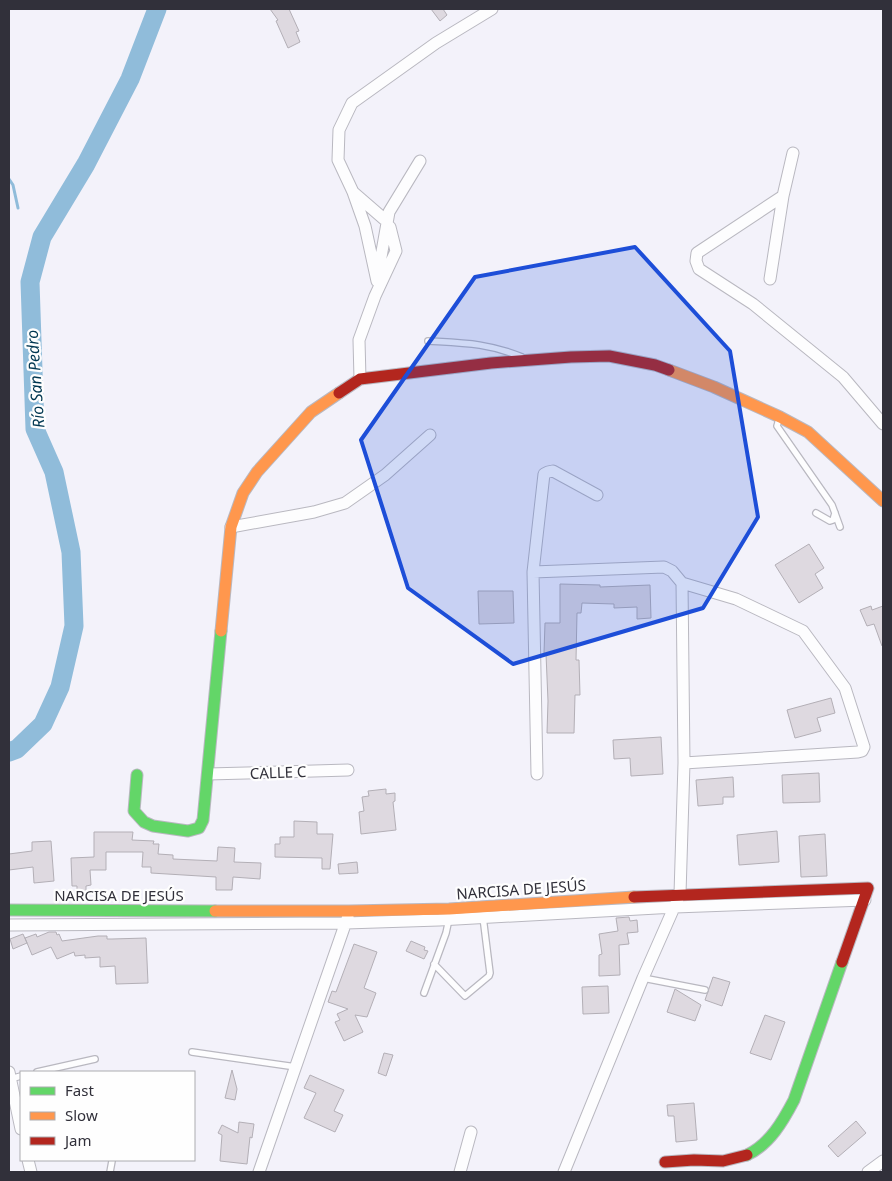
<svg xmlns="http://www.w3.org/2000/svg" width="892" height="1181" font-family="'Noto Sans',sans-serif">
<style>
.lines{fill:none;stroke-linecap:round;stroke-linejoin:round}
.stream{stroke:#90bcda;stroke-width:3}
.river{stroke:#90bcda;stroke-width:19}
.building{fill:#ded9e0;stroke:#b3afb6}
.lane-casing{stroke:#b9b8c0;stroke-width:8}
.street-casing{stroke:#b9b8c0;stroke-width:13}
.fast-casing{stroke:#b9b8c0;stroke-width:13}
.slow-casing{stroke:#b9b8c0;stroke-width:13}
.jam-casing{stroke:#b9b8c0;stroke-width:13}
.lane{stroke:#fdfdfe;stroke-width:5.5}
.street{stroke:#fdfdfe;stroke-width:11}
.fast{stroke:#63d668;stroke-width:11}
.slow{stroke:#ff974d;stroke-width:11}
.jam{stroke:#b3261e;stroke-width:11}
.marked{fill:#1d4ed8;fill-opacity:0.2;stroke:#1d4ed8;stroke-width:4;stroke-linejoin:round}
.labels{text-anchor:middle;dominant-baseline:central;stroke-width:4.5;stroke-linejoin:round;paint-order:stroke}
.street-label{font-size:15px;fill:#31303a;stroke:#fefefe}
.water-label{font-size:16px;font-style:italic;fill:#003751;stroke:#fefefe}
</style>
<rect width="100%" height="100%" fill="#f3f2fa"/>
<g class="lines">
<!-- stream -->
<path class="stream" d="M 9,179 L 13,185 L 18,208"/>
<!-- river -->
<path class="river" d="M 9,752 L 17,749 L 43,724 L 60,687 L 74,626 L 71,552 L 54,472 L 35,429 L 30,282 L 42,237 L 86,164 L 130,79 L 157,9"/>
</g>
<!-- building -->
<path class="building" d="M 270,9 L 289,9 L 299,31 L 296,32 L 300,42 L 288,48 L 276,21 L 278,20 Z
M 431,9 L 443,9 L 447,15 L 440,21 Z
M 809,544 L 824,568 L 815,574 L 823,588 L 799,603 L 775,565 Z
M 560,584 L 600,585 L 600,587 L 650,585 L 651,618 L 637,619 L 637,607 L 614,608 L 614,604 L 582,603 L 581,613 L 577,613 L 576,660 L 579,660 L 580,695 L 575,695 L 574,733 L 547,733 L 548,701 L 546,654 L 544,653 L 545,623 L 560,623 Z
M 478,591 L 513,591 L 514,623 L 479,624 Z
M 871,606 L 872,610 L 883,606 L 883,646 L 882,646 L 874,624 L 867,626 L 860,610 Z
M 831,698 L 835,713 L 817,718 L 821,731 L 795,738 L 787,710 Z
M 661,737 L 663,774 L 631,776 L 630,758 L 614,759 L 613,740 Z
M 819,773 L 820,802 L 783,803 L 782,775 Z
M 733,777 L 734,797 L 723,797 L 723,804 L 698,806 L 696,780 Z
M 386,789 L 386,794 L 395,793 L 395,801 L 393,802 L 396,830 L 361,834 L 359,812 L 364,811 L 362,797 L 369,796 L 368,791 Z
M 294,821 L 317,822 L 317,834 L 333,834 L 330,869 L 322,869 L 322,858 L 275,857 L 275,844 L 280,844 L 280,837 L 294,837 Z
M 777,831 L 779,862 L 739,865 L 737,835 Z
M 94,832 L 133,832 L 132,840 L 154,841 L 153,844 L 159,844 L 158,854 L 173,855 L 173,859 L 217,861 L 218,847 L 235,848 L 234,862 L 261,863 L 260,879 L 233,877 L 232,890 L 216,890 L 216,877 L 151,873 L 151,867 L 142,867 L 143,852 L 106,852 L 106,870 L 90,870 L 91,885 L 86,886 L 86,895 L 77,895 L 77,886 L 72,886 L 71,858 L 94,857 Z
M 825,834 L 827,876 L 801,877 L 799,836 Z
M 51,841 L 54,881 L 34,883 L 33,867 L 9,870 L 9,854 L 32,851 L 32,842 Z
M 357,862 L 358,873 L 339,874 L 338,864 Z
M 629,917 L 630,921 L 637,920 L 638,932 L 627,933 L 629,944 L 619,945 L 620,975 L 599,976 L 599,955 L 602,954 L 599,934 L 618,931 L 616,918 Z
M 49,932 L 56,932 L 57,935 L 59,934 L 62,941 L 98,936 L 107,936 L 107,939 L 112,939 L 146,938 L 148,983 L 116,984 L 115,966 L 100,967 L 100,957 L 85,958 L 85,955 L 75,956 L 74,952 L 57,959 L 51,947 L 32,955 L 25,938 L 36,934 L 37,937 Z
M 23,934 L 27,943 L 13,949 L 10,939 Z
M 411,941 L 425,947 L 424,950 L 428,951 L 424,959 L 406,951 Z
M 354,944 L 377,952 L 364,988 L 376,993 L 367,1017 L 355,1015 L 363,1032 L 344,1041 L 335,1022 L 340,1020 L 337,1014 L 348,1009 L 328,1002 L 332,991 L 336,992 Z
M 713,977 L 730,982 L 722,1006 L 705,1000 Z
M 608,986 L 609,1013 L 583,1014 L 582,987 Z
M 675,989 L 701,1005 L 695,1021 L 667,1012 Z
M 765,1015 L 785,1022 L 771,1060 L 750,1053 Z
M 384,1053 L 393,1055 L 386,1076 L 378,1073 Z
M 232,1070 L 237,1089 L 235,1100 L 225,1098 Z
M 310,1075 L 344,1090 L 334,1111 L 343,1115 L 335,1132 L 304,1118 L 316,1093 L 304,1088 Z
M 694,1103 L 697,1140 L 676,1142 L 674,1116 L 668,1116 L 667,1105 Z
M 856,1121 L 866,1133 L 838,1157 L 828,1146 Z
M 239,1122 L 254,1124 L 252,1138 L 250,1137 L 247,1164 L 220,1161 L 222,1135 L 218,1133 L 222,1125 L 238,1133 Z"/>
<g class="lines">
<defs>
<path id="lane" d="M 428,341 C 463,343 488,343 522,357
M 779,419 L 777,426 L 832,505 L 840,527
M 816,513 L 830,521 L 833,520 L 835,513
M 434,964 L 465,996 L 489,976 L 490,973 L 483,917
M 643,978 L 705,990
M 424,993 L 446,933 L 449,919
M 192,1052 L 296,1067
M 37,1072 L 95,1059
M 10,1079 L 21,1076
M 110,1172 L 112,1161"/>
<path id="street" d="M 354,193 L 384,219
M 783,196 L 697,253 L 696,261 L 699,269 L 753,304 L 843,377 L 883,424
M 378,274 L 389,212 L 420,161
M 770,279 L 783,196 L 793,153
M 377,281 L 365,226 L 353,192 L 338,160 L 339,130 L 352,103 L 436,43 L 492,9
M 360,379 L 359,340 L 375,296 L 396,251 L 390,227
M 231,527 L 314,512 L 345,503 L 385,475 L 430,435
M 533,572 L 544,474 L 548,472 L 553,471 L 597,495
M 682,583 L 736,599 L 803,631 L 845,688 L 864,747 L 862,751 L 858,752 L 684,763
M 208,774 L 348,770
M 537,774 L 533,572 L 664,567 L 672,571 L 682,583 L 684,763 L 680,894 L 643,978 L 564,1172
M 9,925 L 346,923 L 439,920 L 675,907 L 865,900
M 9,1072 L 21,1129
M 28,1160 L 31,1172
M 259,1172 L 348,916
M 460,1172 L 471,1132
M 868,1172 L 883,1161"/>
<path id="fast" d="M 137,775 L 134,811 L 144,822 L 153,826 L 188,831 L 199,828 L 203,820 L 221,631
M 9,910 L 215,911
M 747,1155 C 770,1144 783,1121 794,1100 L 842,962"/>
<path id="slow" d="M 669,370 L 714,387 L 780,417 L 808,432 L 883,501
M 221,631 L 231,527 L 243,493 L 257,472 L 311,412 L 339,393
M 215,911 L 349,911 L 449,909 L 634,897"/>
<path id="jam" d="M 339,393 L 360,379 L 491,363 L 571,357 L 609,356 L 655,365 L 669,370
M 634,897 L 868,888 L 842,962
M 665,1162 L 694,1160 L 723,1161 L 747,1155"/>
</defs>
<!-- lane casing -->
<use href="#lane" class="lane-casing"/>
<!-- street casing -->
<use href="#street" class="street-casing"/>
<!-- fast casing -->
<use href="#fast" class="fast-casing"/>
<!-- slow casing -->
<use href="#slow" class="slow-casing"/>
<!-- jam casing -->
<use href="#jam" class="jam-casing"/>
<!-- lane -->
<use href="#lane" class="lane"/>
<!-- street -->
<use href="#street" class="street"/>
<!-- fast -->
<use href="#fast" class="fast"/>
<!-- slow -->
<use href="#slow" class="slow"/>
<!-- jam -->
<use href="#jam" class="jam"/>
</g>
<!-- marked area -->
<path class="marked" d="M 635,247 L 730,351 L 758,517 L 703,608 L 513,664 L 408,588 L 361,440 L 475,277 Z"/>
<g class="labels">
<!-- street labels -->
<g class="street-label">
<text transform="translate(278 772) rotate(-2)">CALLE C</text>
<text transform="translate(521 889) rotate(-4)">NARCISA DE JESÚS</text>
<text x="119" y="895">NARCISA DE JESÚS</text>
</g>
<!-- water labels -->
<g class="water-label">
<text transform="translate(35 379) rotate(-94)">Río San Pedro</text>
</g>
</g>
<!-- border -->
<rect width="892" height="1181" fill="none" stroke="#31303a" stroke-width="20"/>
<!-- legend -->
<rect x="20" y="1071" width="175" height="90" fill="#fefefe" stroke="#acacb0"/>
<rect x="30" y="1087" width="25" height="8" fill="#63d668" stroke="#acacb0"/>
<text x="65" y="1096" font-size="15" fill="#31303a">Fast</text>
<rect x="30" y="1112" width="25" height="8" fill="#ff974d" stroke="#acacb0"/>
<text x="65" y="1121" font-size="15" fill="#31303a">Slow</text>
<rect x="30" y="1137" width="25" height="8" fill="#b3261e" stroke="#acacb0"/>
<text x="65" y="1146" font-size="15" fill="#31303a">Jam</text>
</svg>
